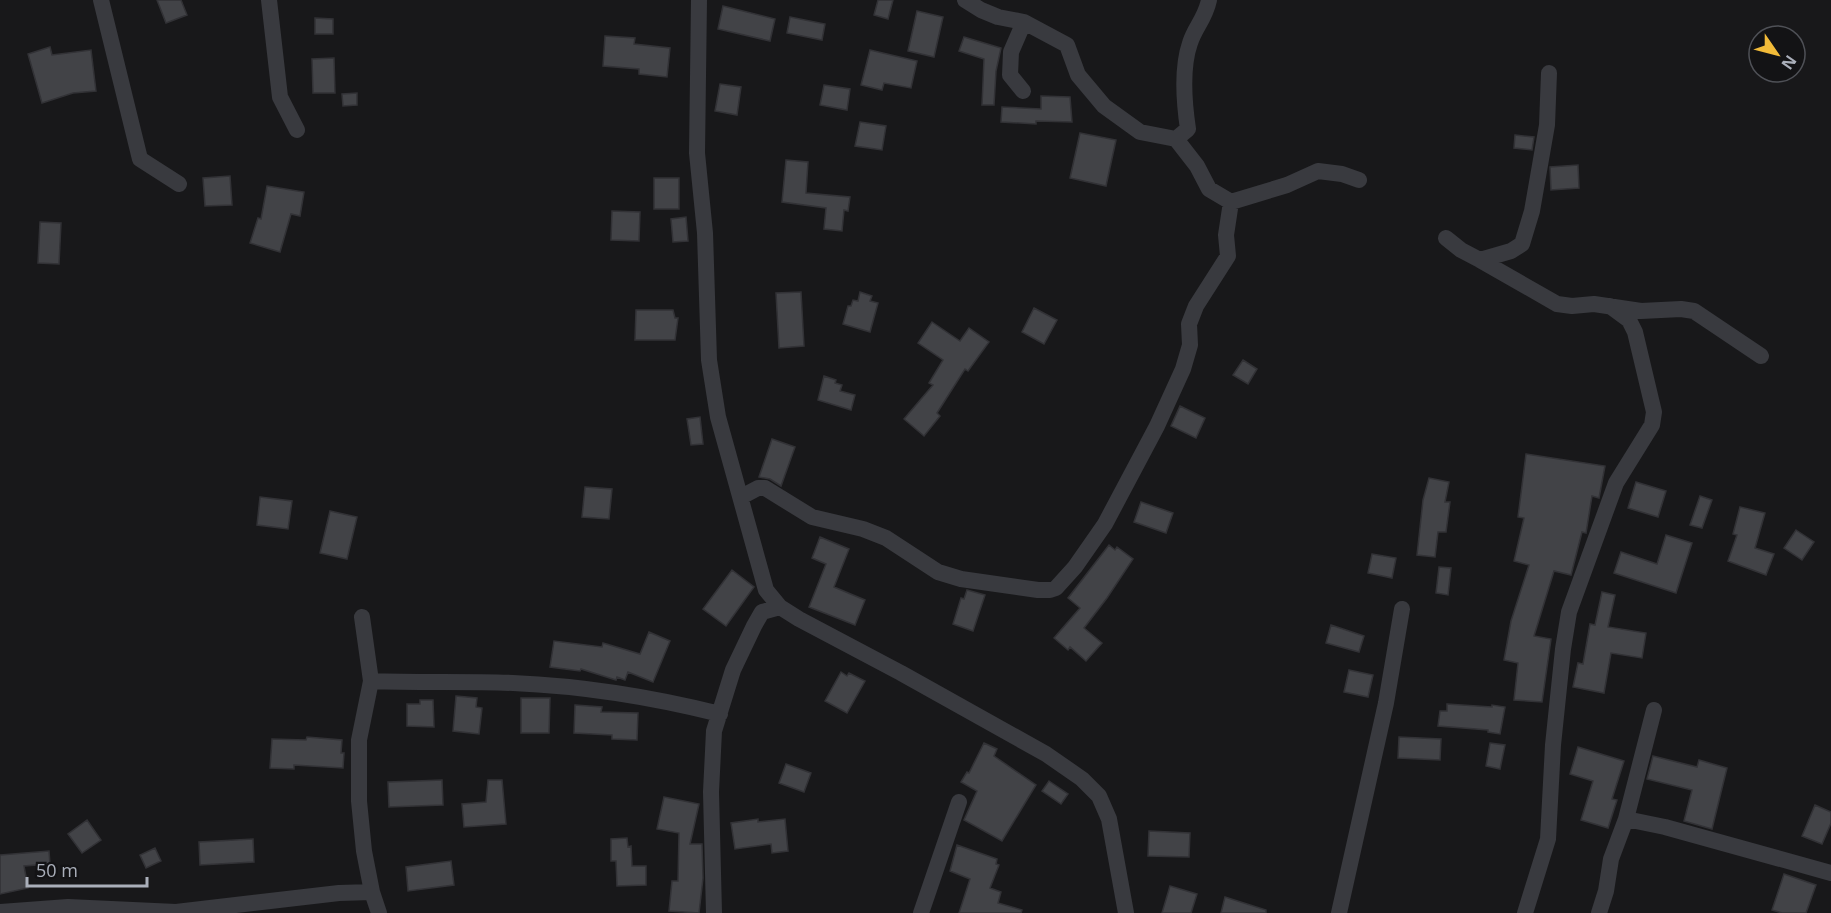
<svg xmlns="http://www.w3.org/2000/svg" width="1831" height="913" font-family="'Open Sans',sans-serif">
<style>
.building{fill:#424347;stroke:#323236;stroke-width:1.5}
.lines{fill:none;stroke-linecap:round;stroke-linejoin:round}
.minor{stroke:#393a3f;stroke-width:16}
</style>
<rect width="100%" height="100%" fill="#18181a"/>
<!-- building -->
<path class="building" d="M 157,0 L 181,0 L 187,15 L 166,23 Z
M 878,0 L 893,0 L 888,19 L 874,15 Z
M 723,6 L 775,19 L 770,41 L 718,29 Z
M 917,11 L 943,17 L 934,57 L 908,51 Z
M 790,17 L 825,24 L 822,40 L 787,33 Z
M 315,18 L 333,19 L 333,34 L 315,34 Z
M 605,36 L 635,38 L 634,44 L 670,48 L 667,77 L 639,74 L 639,69 L 603,66 Z
M 964,37 L 1001,48 L 996,71 L 994,105 L 982,105 L 984,59 L 959,51 Z
M 50,47 L 52,55 L 91,50 L 96,91 L 73,93 L 42,103 L 28,54 Z
M 870,50 L 917,61 L 911,88 L 884,83 L 882,90 L 861,85 Z
M 334,58 L 335,93 L 313,93 L 312,59 Z
M 720,84 L 741,87 L 737,115 L 715,111 Z
M 824,85 L 850,89 L 847,110 L 820,105 Z
M 357,93 L 357,105 L 343,106 L 342,94 Z
M 1041,96 L 1070,97 L 1072,122 L 1036,121 L 1036,124 L 1001,122 L 1002,107 L 1041,109 Z
M 860,122 L 886,126 L 882,150 L 855,146 Z
M 1080,133 L 1116,140 L 1106,186 L 1070,178 Z
M 1515,135 L 1534,137 L 1532,150 L 1514,148 Z
M 786,160 L 808,162 L 806,193 L 850,197 L 848,211 L 844,210 L 842,231 L 824,229 L 826,208 L 782,202 Z
M 1578,165 L 1579,188 L 1551,190 L 1550,167 Z
M 230,176 L 232,205 L 205,206 L 203,178 Z
M 654,178 L 679,178 L 679,209 L 654,209 Z
M 267,186 L 304,192 L 300,216 L 291,214 L 280,252 L 250,243 L 258,218 L 261,219 Z
M 612,211 L 640,212 L 639,241 L 611,240 Z
M 686,217 L 688,241 L 673,242 L 671,219 Z
M 40,222 L 61,223 L 59,264 L 38,263 Z
M 801,292 L 804,346 L 779,348 L 776,293 Z
M 860,292 L 872,296 L 870,301 L 878,303 L 870,332 L 843,324 L 848,306 L 851,306 L 853,300 L 858,301 Z
M 1034,308 L 1057,320 L 1044,344 L 1022,332 Z
M 636,310 L 673,310 L 675,318 L 678,318 L 675,340 L 635,340 Z
M 932,322 L 960,341 L 969,328 L 989,342 L 968,371 L 965,369 L 937,413 L 940,416 L 924,436 L 904,419 L 933,385 L 929,383 L 943,360 L 918,343 Z
M 1243,360 L 1257,369 L 1248,384 L 1233,375 Z
M 824,376 L 836,380 L 835,383 L 842,385 L 840,391 L 855,395 L 851,410 L 818,400 Z
M 1180,406 L 1205,418 L 1196,438 L 1171,426 Z
M 700,417 L 703,444 L 691,445 L 687,419 Z
M 772,439 L 795,447 L 781,486 L 770,479 L 759,477 Z
M 1526,454 L 1605,466 L 1599,498 L 1592,496 L 1586,533 L 1582,532 L 1571,575 L 1554,571 L 1534,636 L 1551,639 L 1542,702 L 1514,700 L 1518,663 L 1504,660 L 1511,621 L 1529,565 L 1514,561 L 1524,518 L 1518,517 Z
M 1429,478 L 1449,482 L 1445,502 L 1450,502 L 1446,532 L 1438,532 L 1435,557 L 1417,555 L 1423,500 Z
M 1636,482 L 1666,491 L 1658,517 L 1628,508 Z
M 585,487 L 612,489 L 609,519 L 582,517 Z
M 1700,496 L 1712,500 L 1702,528 L 1690,525 Z
M 260,497 L 292,501 L 288,529 L 257,525 Z
M 1141,502 L 1173,513 L 1166,533 L 1134,522 Z
M 1740,507 L 1765,513 L 1755,548 L 1774,554 L 1766,575 L 1728,561 L 1737,535 L 1733,534 Z
M 330,511 L 357,517 L 347,559 L 320,553 Z
M 1796,530 L 1814,542 L 1802,560 L 1784,548 Z
M 1666,535 L 1692,543 L 1676,593 L 1614,573 L 1621,552 L 1657,564 Z
M 820,537 L 849,549 L 834,587 L 865,600 L 855,625 L 809,607 L 826,564 L 812,558 Z
M 1109,545 L 1115,550 L 1117,547 L 1133,559 L 1107,598 L 1084,628 L 1102,643 L 1086,661 L 1070,647 L 1068,650 L 1054,638 L 1080,608 L 1068,598 Z
M 1372,554 L 1396,558 L 1392,578 L 1368,573 Z
M 1439,567 L 1451,568 L 1448,595 L 1436,593 Z
M 732,570 L 754,587 L 726,626 L 703,609 Z
M 967,590 L 985,595 L 973,631 L 953,624 L 961,598 L 964,599 Z
M 1602,592 L 1615,595 L 1608,627 L 1646,633 L 1642,658 L 1611,653 L 1604,693 L 1573,687 L 1578,663 L 1583,664 L 1590,624 L 1595,625 Z
M 1331,625 L 1364,636 L 1359,652 L 1326,643 Z
M 649,632 L 670,641 L 653,682 L 628,672 L 625,680 L 617,677 L 616,680 L 581,669 L 580,671 L 550,667 L 554,641 L 602,647 L 603,643 L 640,654 Z
M 1349,670 L 1373,675 L 1368,697 L 1344,692 Z
M 841,672 L 847,676 L 849,673 L 865,681 L 847,713 L 825,701 Z
M 456,696 L 477,698 L 476,707 L 482,708 L 479,734 L 453,731 Z
M 521,698 L 550,698 L 549,733 L 521,733 Z
M 420,700 L 433,700 L 434,727 L 407,726 L 407,704 L 420,704 Z
M 1447,704 L 1492,707 L 1492,705 L 1505,707 L 1500,734 L 1488,732 L 1488,730 L 1438,726 L 1440,711 L 1447,711 Z
M 575,705 L 602,707 L 601,712 L 638,713 L 637,740 L 612,739 L 612,735 L 574,733 Z
M 307,737 L 342,740 L 341,753 L 344,753 L 343,768 L 294,765 L 294,769 L 270,768 L 272,739 L 306,740 Z
M 1399,737 L 1441,739 L 1440,760 L 1398,758 Z
M 984,743 L 997,749 L 994,756 L 1036,785 L 1002,841 L 964,820 L 977,791 L 961,782 L 967,772 L 969,773 Z
M 1490,743 L 1505,745 L 1500,769 L 1486,766 Z
M 1578,747 L 1624,761 L 1612,799 L 1617,800 L 1608,828 L 1581,820 L 1593,781 L 1570,774 Z
M 1653,756 L 1697,767 L 1699,760 L 1727,768 L 1712,829 L 1684,821 L 1692,790 L 1647,779 Z
M 786,764 L 811,773 L 804,792 L 779,783 Z
M 442,780 L 443,805 L 389,807 L 388,782 Z
M 488,780 L 502,780 L 506,824 L 464,827 L 462,804 L 486,802 Z
M 1049,781 L 1068,794 L 1061,804 L 1042,791 Z
M 664,797 L 699,804 L 690,844 L 702,844 L 703,878 L 699,913 L 669,911 L 672,881 L 678,881 L 679,833 L 657,829 Z
M 1815,805 L 1831,812 L 1831,823 L 1822,844 L 1802,836 Z
M 758,819 L 758,822 L 785,819 L 788,851 L 772,853 L 771,844 L 735,849 L 731,823 Z
M 87,820 L 101,840 L 82,853 L 68,834 Z
M 1149,831 L 1190,833 L 1189,857 L 1148,856 Z
M 627,838 L 628,847 L 631,846 L 632,866 L 646,866 L 646,885 L 617,886 L 616,861 L 611,861 L 611,839 Z
M 253,839 L 254,862 L 200,865 L 199,842 Z
M 957,845 L 997,859 L 996,864 L 999,865 L 990,888 L 1001,892 L 998,903 L 1022,910 L 1021,913 L 959,913 L 970,879 L 950,871 Z
M 155,848 L 161,861 L 146,868 L 140,855 Z
M 49,851 L 50,864 L 24,866 L 28,888 L 0,894 L 0,855 Z
M 451,861 L 454,885 L 408,891 L 406,867 Z
M 1784,874 L 1816,885 L 1806,913 L 1782,913 L 1772,910 Z
M 1170,886 L 1197,894 L 1191,913 L 1162,913 Z
M 1225,897 L 1266,910 L 1266,913 L 1221,913 Z"/>
<g class="lines">
<!-- minor -->
<path class="minor" d="M 101,0 L 140,159 L 179,184
M 269,0 L 280,97 L 297,130
M 699,0 L 697,153 L 705,233 L 709,360 L 718,417 L 766,590 L 780,607 L 799,619 L 901,673 L 1046,754 L 1082,779 L 1099,796 L 1109,819 L 1126,913
M 965,0 L 981,10 L 998,17 L 1024,22 L 1067,45 L 1078,75 L 1104,106 L 1140,132 L 1176,139
M 1209,0 C 1205,19 1195,27 1190,43 C 1181,69 1184,102 1188,129 L 1176,139 L 1197,166 L 1209,189 L 1231,202 L 1287,185 L 1318,171 L 1342,174 L 1359,180
M 1023,91 L 1010,75 L 1011,52 L 1024,22
M 1446,238 L 1461,250 L 1480,260 L 1511,251 L 1522,244 L 1532,211 L 1547,125 L 1549,73
M 1480,260 L 1557,304 L 1572,306 L 1594,304 L 1641,311 L 1681,309 L 1694,311 L 1761,356
M 741,497 L 758,488 L 765,488 L 812,517 L 863,529 L 886,538 L 938,572 L 961,579 L 1038,590 L 1050,590 L 1056,588 L 1075,567 L 1105,524 L 1157,426 L 1183,369 L 1190,345 L 1189,324 L 1196,306 L 1228,256 L 1226,235 L 1231,202
M 362,617 L 371,681 C 418,683 466,681 513,683 C 583,686 652,697 720,714
M 371,681 L 359,740 L 359,801 L 364,851 L 372,892 L 379,913
M 1626,819 L 1665,827 L 1831,873
M 0,912 L 68,907 L 176,912 L 339,893 L 372,892
M 714,913 L 711,792 L 714,731 L 733,670 L 754,626 L 762,612 L 780,607
M 921,913 L 959,802
M 1339,913 L 1386,703 L 1402,609
M 1525,913 L 1548,839 L 1553,745 L 1563,649 L 1569,612 L 1616,483 L 1652,425 L 1654,412 L 1635,332 L 1629,320 L 1610,306
M 1599,913 L 1606,891 L 1611,859 L 1626,819 L 1654,710"/>
</g>
<!-- north arrow -->
<g transform="translate(1777 54) rotate(125)"><circle r="28" fill="#131315" stroke="#4f5157" stroke-width="1.5"/>
<path d="M0-4.5L10 22L0 15L-10 22Z" fill="#f2bb39"/>
<text y="-9" font-size="16" font-weight="bold" text-anchor="middle" fill="#aaafba">N</text>
</g>
<!-- scale -->
<path d="M27 877v9h120v-9" fill="none" stroke="#aaafba" stroke-width="3"/>
<text x="36" y="877" font-size="18" fill="#aaafba" stroke="#131315" stroke-width="4.5" paint-order="stroke">50 m</text>
</svg>
